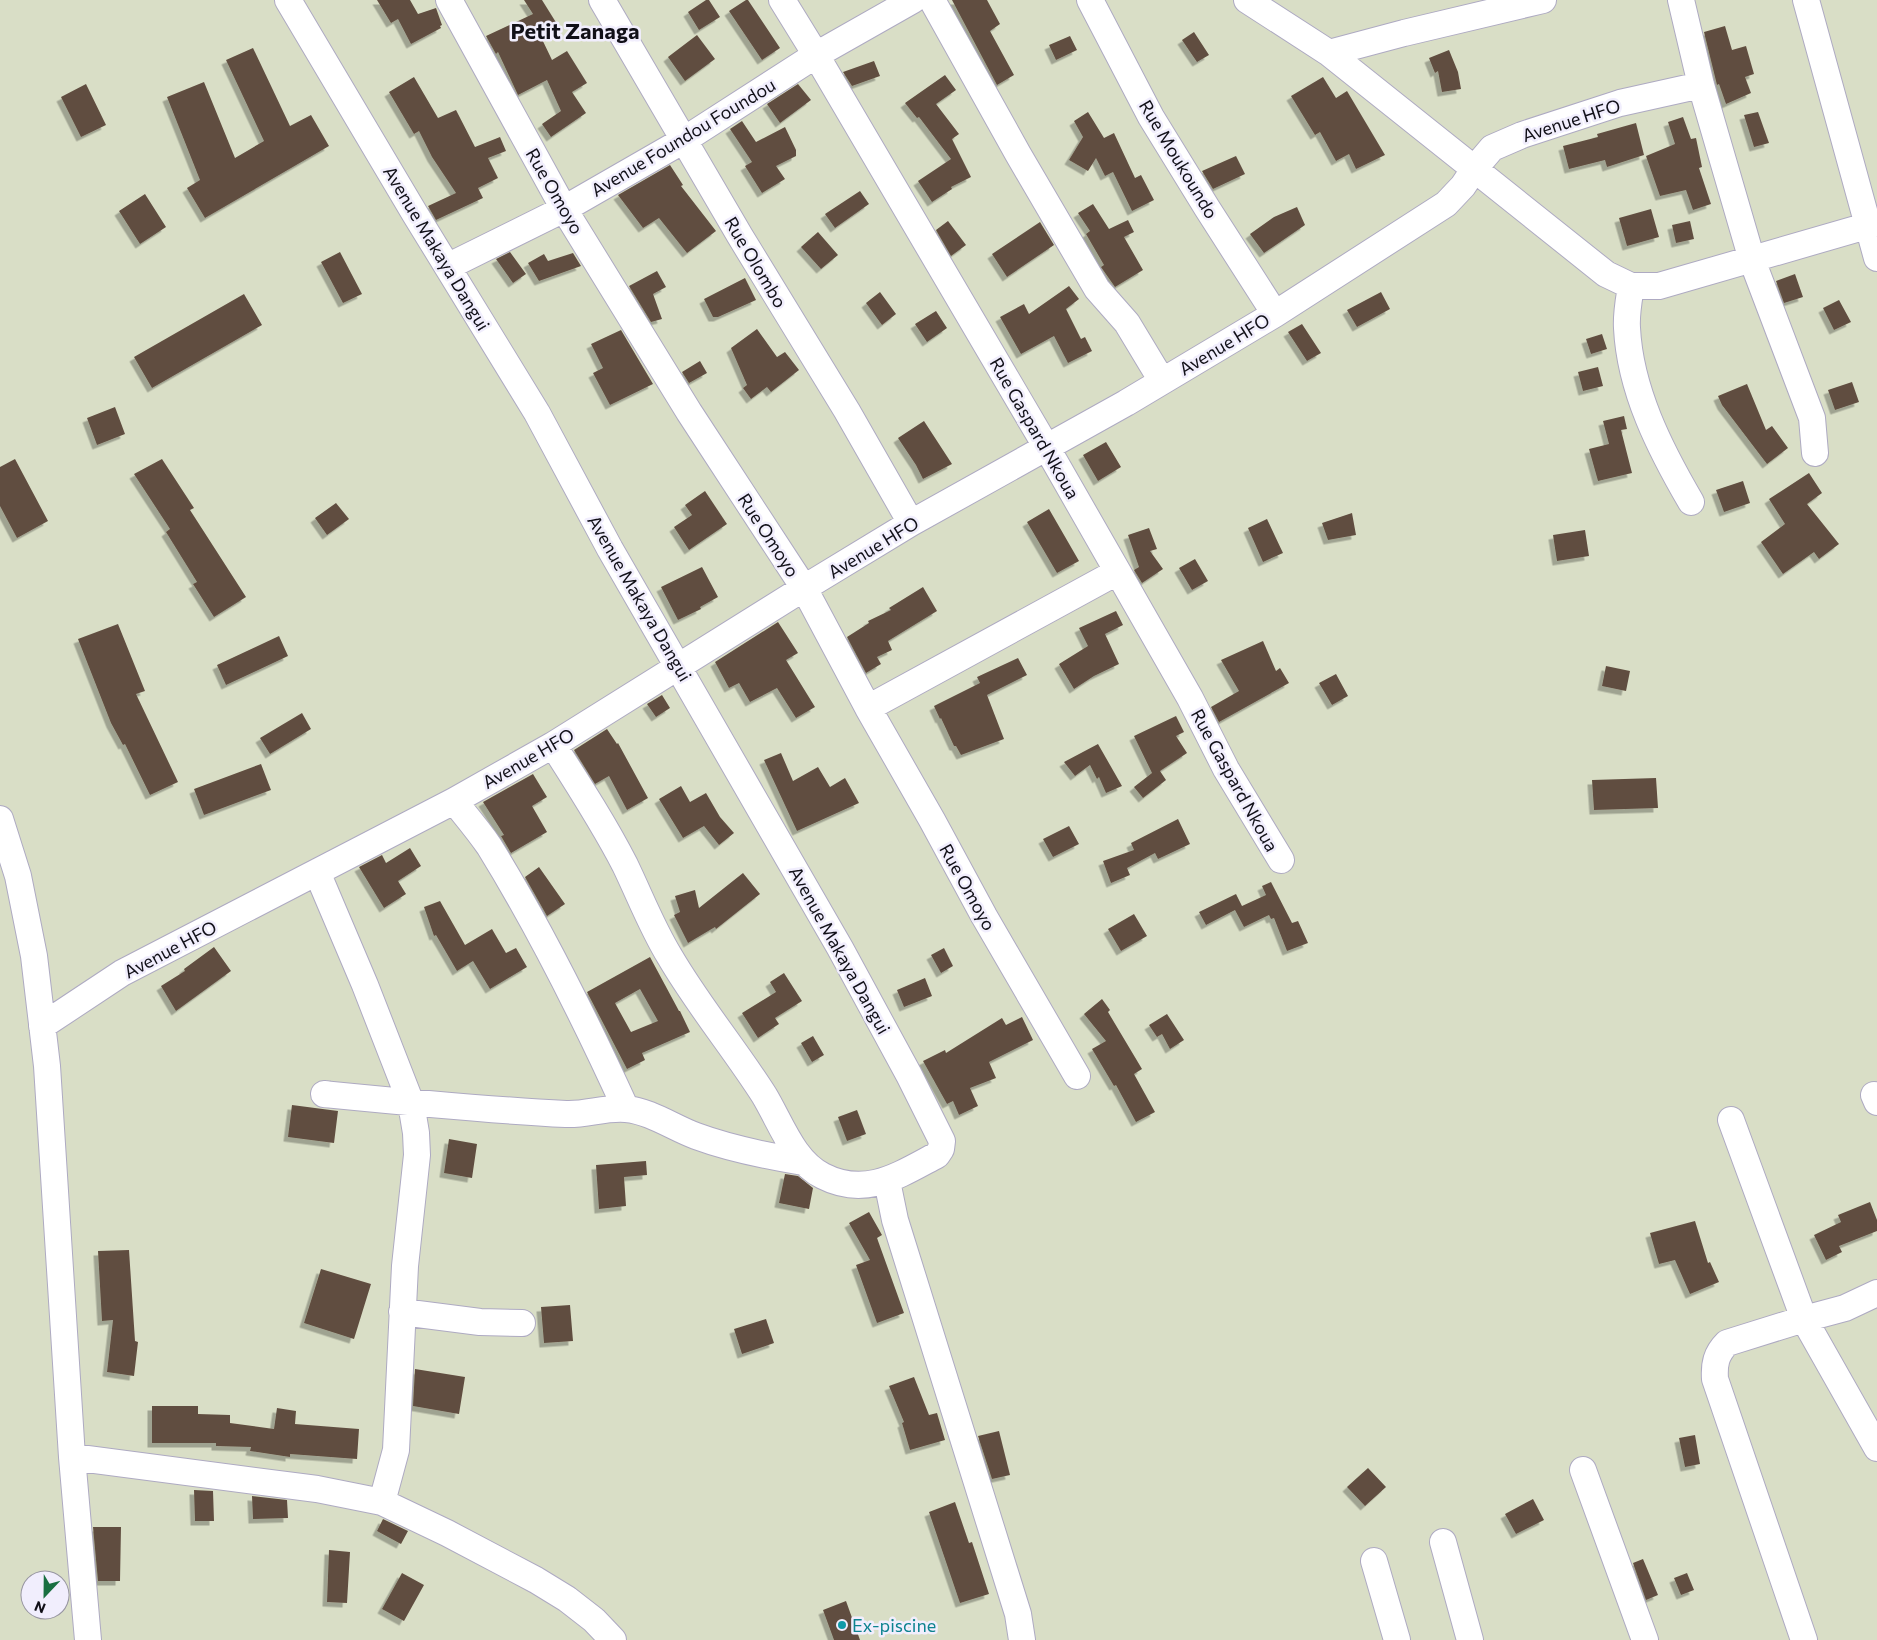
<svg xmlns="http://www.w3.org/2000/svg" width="1877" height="1640" font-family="Commissioner,sans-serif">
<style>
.green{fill:#d9dec6;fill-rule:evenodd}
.building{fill:#614e40;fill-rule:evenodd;filter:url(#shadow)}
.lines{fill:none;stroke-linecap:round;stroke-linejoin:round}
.minor-casing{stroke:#aeaac2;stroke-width:28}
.minor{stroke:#fff;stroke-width:26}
.culture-dot{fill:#0f9aa8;stroke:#f1eefd;stroke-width:2}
.labels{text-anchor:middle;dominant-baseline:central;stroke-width:5;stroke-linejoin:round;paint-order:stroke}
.street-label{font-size:18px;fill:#111018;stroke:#f1eefd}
.culture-label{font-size:18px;fill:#0d838f;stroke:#f1eefd;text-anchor:start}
.district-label{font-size:22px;font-weight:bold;fill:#111018;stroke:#f1eefd}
</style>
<defs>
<filter id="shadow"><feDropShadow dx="-4.5" dy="4.5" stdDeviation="0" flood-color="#0004"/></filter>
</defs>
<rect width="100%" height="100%" fill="#f1eefd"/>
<!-- green -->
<path class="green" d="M 0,0 L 1877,0 L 1877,1640 L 0,1640 ZM 30,1580 L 60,1580 L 60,1610 L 30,1610 Z"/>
<!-- building -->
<path class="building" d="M 377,0 L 410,0 L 418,14 L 436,8 L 442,25 L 440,26 L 441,28 L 411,44 L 398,19 L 391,23 Z
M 524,0 L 542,0 L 557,24 L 540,35 L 552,60 L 567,51 L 587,83 L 572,92 L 586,113 L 551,137 L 542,124 L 561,111 L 547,80 L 518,95 L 498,52 L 496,54 L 486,36 L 533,14 Z
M 706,0 L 709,0 L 720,17 L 699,30 L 688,12 Z
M 746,0 L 748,0 L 780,48 L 762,60 L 729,11 Z
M 952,0 L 987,0 L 1000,24 L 990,31 L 1014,75 L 997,85 Z
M 1725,26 L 1732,50 L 1746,46 L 1754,74 L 1745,77 L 1751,93 L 1726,104 L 1719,84 L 1717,85 L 1704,32 Z
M 1194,32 L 1209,55 L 1197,62 L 1182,40 Z
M 697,35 L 715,59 L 685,81 L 668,57 Z
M 1070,36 L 1077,50 L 1056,60 L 1049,45 Z
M 253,48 L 290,126 L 311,115 L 329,146 L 205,218 L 187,188 L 200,180 L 167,97 L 204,82 L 235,158 L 264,141 L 226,60 Z
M 1449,50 L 1458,72 L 1461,89 L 1442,92 L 1438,71 L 1435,73 L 1429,58 Z
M 874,61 L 880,76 L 852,86 L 843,72 Z
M 945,75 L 956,90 L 936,104 L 959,134 L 952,139 L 971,177 L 951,187 L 952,189 L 932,202 L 918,181 L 951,159 L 919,117 L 917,118 L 905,103 Z
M 414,77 L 438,118 L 456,110 L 475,147 L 500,137 L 506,151 L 488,158 L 498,178 L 478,188 L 483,198 L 436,220 L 428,206 L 456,193 L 432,157 L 419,131 L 414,134 L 389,92 Z
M 1323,77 L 1336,98 L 1347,91 L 1385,155 L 1356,169 L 1349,154 L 1336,161 L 1320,132 L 1315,135 L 1291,96 Z
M 86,84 L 106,125 L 81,137 L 61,97 Z
M 798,84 L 811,100 L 780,123 L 767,104 Z
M 1088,112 L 1104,138 L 1114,133 L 1135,178 L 1141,175 L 1154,200 L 1132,211 L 1113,172 L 1105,176 L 1096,158 L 1088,171 L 1069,160 L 1083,137 L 1074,121 Z
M 1758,112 L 1769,143 L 1754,147 L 1744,115 Z
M 1683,117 L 1691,139 L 1696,138 L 1702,167 L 1699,168 L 1711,204 L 1693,210 L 1686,190 L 1660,196 L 1646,156 L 1675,144 L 1668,122 Z
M 742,121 L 756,142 L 785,127 L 796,150 L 796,156 L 776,166 L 785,179 L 762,193 L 745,166 L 752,162 L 730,129 Z
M 1636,123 L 1644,155 L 1607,167 L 1605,160 L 1569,169 L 1563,146 L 1598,137 L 1597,134 Z
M 1236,156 L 1245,174 L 1213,189 L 1202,171 Z
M 670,165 L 683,185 L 681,186 L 716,231 L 687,253 L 659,218 L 643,228 L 618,195 Z
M 860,191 L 869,204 L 835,228 L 825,214 Z
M 145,194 L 166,227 L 140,244 L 119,211 Z
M 1093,204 L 1109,229 L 1128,220 L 1134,232 L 1124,237 L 1143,270 L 1115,287 L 1101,267 L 1104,265 L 1086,234 L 1090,231 L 1078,213 Z
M 1297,207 L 1305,225 L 1264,253 L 1250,234 L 1274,217 Z
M 1651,209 L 1659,237 L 1627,246 L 1619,218 Z
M 948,221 L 966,245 L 951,256 L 936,230 Z
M 1690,221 L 1694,239 L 1676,243 L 1672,225 Z
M 1040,222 L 1054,245 L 1007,277 L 992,254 Z
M 818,232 L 838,255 L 821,269 L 801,247 Z
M 340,252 L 362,294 L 343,303 L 321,262 Z
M 510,252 L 526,274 L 513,283 L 496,259 Z
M 573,253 L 581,266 L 539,281 L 528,263 L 544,254 L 548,261 Z
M 657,271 L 666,287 L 653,294 L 662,319 L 651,322 L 629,286 Z
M 1795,274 L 1803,297 L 1784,303 L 1776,281 Z
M 745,278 L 756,300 L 718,317 L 713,317 L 704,299 Z
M 1069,286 L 1079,299 L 1066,309 L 1081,339 L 1085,337 L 1092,351 L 1068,363 L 1054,336 L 1021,354 L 1000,317 L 1024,304 L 1029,314 Z
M 880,292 L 896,314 L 882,325 L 866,303 Z
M 1381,292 L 1390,309 L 1357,327 L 1347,310 Z
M 244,294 L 262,325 L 152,388 L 134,357 Z
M 1839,300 L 1851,322 L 1834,330 L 1823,308 Z
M 936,311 L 947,328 L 927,342 L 915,324 Z
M 1302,324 L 1321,353 L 1307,361 L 1288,332 Z
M 757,329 L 777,357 L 785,352 L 799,370 L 771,392 L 767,387 L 751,399 L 743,388 L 747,385 L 731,348 Z
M 621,330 L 653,384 L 610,405 L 593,373 L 603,368 L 591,344 Z
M 1602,334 L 1607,349 L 1591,354 L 1586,339 Z
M 700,361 L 707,373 L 689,383 L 682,372 Z
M 1598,367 L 1603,386 L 1583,391 L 1578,372 Z
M 1852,382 L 1859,402 L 1835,410 L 1828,390 Z
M 1747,384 L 1766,430 L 1772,426 L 1788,448 L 1767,464 L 1722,405 L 1718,396 Z
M 115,407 L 125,434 L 97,445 L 87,418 Z
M 1624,416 L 1627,429 L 1621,430 L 1632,473 L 1598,481 L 1589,449 L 1609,444 L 1603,421 Z
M 924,421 L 952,464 L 923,479 L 916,465 L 898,438 Z
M 1106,442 L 1121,467 L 1098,481 L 1083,455 Z
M 15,459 L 48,521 L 17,538 L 0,506 L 0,467 Z
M 162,459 L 194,508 L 190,510 L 246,597 L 214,617 L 193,584 L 197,582 L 166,532 L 170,529 L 134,474 Z
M 1809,473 L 1822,493 L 1807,504 L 1839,544 L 1819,559 L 1814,552 L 1783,574 L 1761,542 L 1785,524 L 1769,499 Z
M 1743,481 L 1750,503 L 1724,512 L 1716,490 Z
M 705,491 L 727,524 L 689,550 L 674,527 L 692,515 L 685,505 Z
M 336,503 L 349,519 L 327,535 L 315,518 Z
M 1049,509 L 1079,561 L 1057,573 L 1027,522 Z
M 1352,513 L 1356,535 L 1328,540 L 1322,523 Z
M 1267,519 L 1283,553 L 1263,562 L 1248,528 Z
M 1149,528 L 1157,549 L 1150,551 L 1163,569 L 1142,583 L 1134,570 L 1139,567 L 1128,535 Z
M 1585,530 L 1589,556 L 1557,561 L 1553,535 Z
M 1195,559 L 1208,581 L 1192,590 L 1179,568 Z
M 702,567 L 718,597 L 700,607 L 701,609 L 678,620 L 661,587 Z
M 923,587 L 937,611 L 888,641 L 892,650 L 877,657 L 881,664 L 866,673 L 847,637 L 869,623 L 868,621 L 891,610 L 889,608 Z
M 1116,611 L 1123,625 L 1105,634 L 1119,664 L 1094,676 L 1074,689 L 1059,664 L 1088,646 L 1079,628 Z
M 778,622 L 798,653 L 786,660 L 815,707 L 796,718 L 777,688 L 750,702 L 739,683 L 729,688 L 715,662 Z
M 118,624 L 145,691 L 136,694 L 178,782 L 150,795 L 125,744 L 123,745 L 111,723 L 78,639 Z
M 279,636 L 288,656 L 226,685 L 217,665 Z
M 1263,641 L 1276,671 L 1280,668 L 1289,683 L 1219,722 L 1211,707 L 1239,691 L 1221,660 Z
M 1018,658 L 1027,675 L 987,695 L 1004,739 L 961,755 L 956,746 L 954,746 L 941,718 L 940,719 L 934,706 L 980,683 L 977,677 Z
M 1606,666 L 1630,671 L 1626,691 L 1602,686 Z
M 1336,674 L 1348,696 L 1332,705 L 1319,683 Z
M 662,695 L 670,708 L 656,717 L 647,704 Z
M 302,713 L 311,729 L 270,754 L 260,738 Z
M 1176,716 L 1184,732 L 1176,736 L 1187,753 L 1160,771 L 1166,780 L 1143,798 L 1134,787 L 1152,773 L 1134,736 Z
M 607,729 L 617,744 L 618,743 L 648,798 L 627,810 L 609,776 L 595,784 L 574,750 Z
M 1098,744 L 1122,786 L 1106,793 L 1099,777 L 1097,779 L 1090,765 L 1075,776 L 1064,762 Z
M 781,753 L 793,781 L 818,767 L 830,787 L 845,778 L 859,803 L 797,831 L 764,760 Z
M 261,764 L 271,790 L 204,815 L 194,789 Z
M 533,774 L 547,797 L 532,806 L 547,832 L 511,853 L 501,836 L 504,835 L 483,802 Z
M 1656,778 L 1658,808 L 1594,810 L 1592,780 Z
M 681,786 L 690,802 L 706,793 L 720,817 L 734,833 L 719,845 L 704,826 L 683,838 L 659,799 Z
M 1178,819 L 1190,844 L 1158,859 L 1155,853 L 1127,868 L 1130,875 L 1111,883 L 1103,861 L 1134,850 L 1131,843 Z
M 1069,826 L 1079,844 L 1053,857 L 1043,839 Z
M 410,848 L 421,866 L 398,881 L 406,894 L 384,908 L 359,867 L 382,855 L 386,863 Z
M 539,867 L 565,904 L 547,916 L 525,877 Z
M 743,873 L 760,894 L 716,929 L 715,927 L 688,943 L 674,915 L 680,912 L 675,896 L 695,890 L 699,908 Z
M 1271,882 L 1292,923 L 1298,921 L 1308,943 L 1287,951 L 1274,918 L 1271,919 L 1269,915 L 1244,927 L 1235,910 L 1206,925 L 1199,912 L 1236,894 L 1242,906 L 1266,895 L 1262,886 Z
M 440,901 L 465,945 L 492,929 L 506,953 L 516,948 L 527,967 L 490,989 L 473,961 L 457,971 L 436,935 L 434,936 L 424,907 Z
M 1134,914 L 1147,936 L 1121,951 L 1108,929 Z
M 214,947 L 231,971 L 176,1011 L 161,986 L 185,971 L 184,969 Z
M 944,948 L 953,966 L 941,973 L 931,955 Z
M 650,957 L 679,1011 L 680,1011 L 690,1032 L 642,1053 L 645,1060 L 627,1069 L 587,992 ZM 640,989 L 658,1021 L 631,1032 L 615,1003 Z
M 784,973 L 802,1001 L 775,1018 L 779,1024 L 758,1038 L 742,1013 L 776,992 L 770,982 Z
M 925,978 L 932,996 L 904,1007 L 897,990 Z
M 1102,999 L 1110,1010 L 1108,1012 L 1142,1069 L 1134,1074 L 1155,1112 L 1136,1122 L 1116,1085 L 1114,1086 L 1092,1049 L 1106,1041 L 1084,1014 Z
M 1167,1014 L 1184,1040 L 1170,1049 L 1162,1034 L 1157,1037 L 1149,1025 Z
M 1022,1017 L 1033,1040 L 989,1062 L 996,1078 L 970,1088 L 978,1106 L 959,1115 L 953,1101 L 947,1104 L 923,1061 L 945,1050 L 946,1053 L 1002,1018 L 1006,1025 Z
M 813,1036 L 824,1055 L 812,1062 L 801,1043 Z
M 292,1105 L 338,1111 L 334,1143 L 288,1137 Z
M 857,1110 L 866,1134 L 847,1141 L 838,1117 Z
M 449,1139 L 477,1144 L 472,1178 L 444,1173 Z
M 646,1161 L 647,1175 L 624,1177 L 626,1206 L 599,1209 L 596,1165 Z
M 785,1174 L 798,1176 L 813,1188 L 809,1209 L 779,1203 Z
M 1870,1202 L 1877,1220 L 1877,1231 L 1839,1246 L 1842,1252 L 1826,1260 L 1814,1235 L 1841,1222 L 1838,1215 Z
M 869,1212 L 882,1235 L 877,1238 L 904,1313 L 877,1323 L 856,1265 L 870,1260 L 849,1223 Z
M 1695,1221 L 1708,1263 L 1710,1262 L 1719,1282 L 1690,1294 L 1675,1260 L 1659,1264 L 1650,1233 Z
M 129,1250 L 135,1341 L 138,1342 L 134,1376 L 107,1372 L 113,1320 L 102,1321 L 98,1251 Z
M 321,1269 L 371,1284 L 354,1339 L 304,1323 Z
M 570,1305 L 573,1341 L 544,1343 L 541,1307 Z
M 766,1319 L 774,1343 L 742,1354 L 734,1329 Z
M 415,1369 L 465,1377 L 459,1414 L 413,1406 Z
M 914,1377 L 929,1415 L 937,1413 L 945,1440 L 910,1450 L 902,1423 L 904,1422 L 889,1386 Z
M 152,1406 L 198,1406 L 198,1414 L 230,1415 L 230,1423 L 274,1429 L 277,1408 L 296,1411 L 295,1424 L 359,1429 L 357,1459 L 290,1454 L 290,1457 L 250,1451 L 251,1447 L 216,1446 L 216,1443 L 152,1443 Z
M 999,1431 L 1010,1475 L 992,1479 L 978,1436 Z
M 1695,1435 L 1700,1464 L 1685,1467 L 1679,1438 Z
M 1368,1468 L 1386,1487 L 1365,1506 L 1347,1487 Z
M 194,1490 L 213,1491 L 214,1521 L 195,1521 Z
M 252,1496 L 287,1500 L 288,1518 L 253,1519 Z
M 1533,1499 L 1544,1520 L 1516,1534 L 1505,1514 Z
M 955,1502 L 969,1543 L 972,1542 L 989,1594 L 960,1603 L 929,1512 Z
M 383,1519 L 408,1531 L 401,1544 L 377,1531 Z
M 93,1527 L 121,1527 L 120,1581 L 98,1581 Z
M 329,1550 L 350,1552 L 347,1603 L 327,1602 Z
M 1643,1559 L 1658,1595 L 1646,1600 L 1633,1563 Z
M 402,1573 L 424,1585 L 404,1621 L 382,1609 Z
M 1687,1573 L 1694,1590 L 1681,1595 L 1674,1578 Z
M 846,1601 L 860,1640 L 834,1640 L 823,1610 Z"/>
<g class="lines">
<defs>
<path id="minor" d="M 288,0 L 415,214 L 537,413 L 610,549 L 840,948 L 909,1075 L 942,1141 L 941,1149 L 937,1155 C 899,1175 866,1198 823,1176 C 793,1161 781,1123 764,1095 C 734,1048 698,1005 670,957 C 652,928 640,896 625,865 C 604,824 578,784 553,745
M 449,0 L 564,209 L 689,412 L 804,588 L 868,708 L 932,820 L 984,916 L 1077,1076
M 602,0 L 740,236 L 847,411 L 911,523
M 782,0 L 816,55 L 1047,448 L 1190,698 L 1226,769 L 1281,860
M 932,0 L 1018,154 L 1097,289 L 1127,323 L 1162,381
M 1090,0 L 1151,117 L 1207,208 L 1275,314
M 1247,0 L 1329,53 L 1606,274 L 1631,286 L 1659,286 L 1877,223
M 1681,0 L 1701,85 L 1752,260 L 1812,418 L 1815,453
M 1806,0 L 1877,258
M 1329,53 L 1404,33 L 1543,0
M 449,266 L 564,209 L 684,140 L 816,55 L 913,0
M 1631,286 C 1629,299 1626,314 1627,328 C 1630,390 1660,449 1691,502
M 868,708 L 1117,572
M 454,801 C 466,816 478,830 489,846 C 541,930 585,1019 626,1109
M 0,819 L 18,876 L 34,956 L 47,1066 L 72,1457 L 88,1640
M 317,872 L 365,985 L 411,1103 L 416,1133 L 417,1155 L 405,1266 L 396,1450 L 382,1502
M 42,1026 L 122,973 L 454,801 L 553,745 L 804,588 L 911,523 L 1126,403 L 1275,314 L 1446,204 L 1463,186 L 1475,168 L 1492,148 L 1522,135 L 1620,103 L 1701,85
M 324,1094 C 405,1102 485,1110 566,1114 C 586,1115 606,1107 626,1109 C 650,1111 674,1128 696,1136 C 731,1149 767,1156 803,1162
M 1874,1095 L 1877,1102
M 1731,1120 L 1804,1319 L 1877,1448
M 887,1181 L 895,1220 L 1018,1614 L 1022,1640
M 402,1312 L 480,1322 L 522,1323
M 72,1457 L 317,1489 L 382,1502 L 447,1533 L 536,1580 L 567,1599 L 594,1620 L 613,1640
M 1583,1470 L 1645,1640
M 1443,1542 L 1470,1640
M 1374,1561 L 1397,1640
M 1804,1640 L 1715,1379 C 1714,1364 1716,1354 1727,1343 L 1804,1319 L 1845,1308 L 1877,1293"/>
</defs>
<!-- minor casing -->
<use href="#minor" class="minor-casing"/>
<!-- minor -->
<use href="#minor" class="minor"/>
</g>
<!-- markers -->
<circle class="culture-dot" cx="842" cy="1625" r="5"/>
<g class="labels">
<!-- street labels -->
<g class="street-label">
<text transform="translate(1571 120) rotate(-18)">Avenue HFO</text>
<text transform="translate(683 137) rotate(-31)">Avenue Foundou Foundou</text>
<text transform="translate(1179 159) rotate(59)">Rue Moukoundo</text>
<text transform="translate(555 191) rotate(60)">Rue Omoyo</text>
<text transform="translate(437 248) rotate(59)">Avenue Makaya Dangui</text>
<text transform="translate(756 262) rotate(59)">Rue Olombo</text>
<text transform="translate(1224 344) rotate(-31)">Avenue HFO</text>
<text transform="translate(1035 428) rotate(60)">Rue Gaspard Nkoua</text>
<text transform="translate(769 535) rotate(57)">Rue Omoyo</text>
<text transform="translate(873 547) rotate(-31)">Avenue HFO</text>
<text transform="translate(640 598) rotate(60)">Avenue Makaya Dangui</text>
<text transform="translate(528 758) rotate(-30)">Avenue HFO</text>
<text transform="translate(1235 780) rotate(61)">Rue Gaspard Nkoua</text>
<text transform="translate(968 887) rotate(61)">Rue Omoyo</text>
<text transform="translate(170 949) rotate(-28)">Avenue HFO</text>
<text transform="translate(840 950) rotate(61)">Avenue Makaya Dangui</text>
</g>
<!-- culture labels -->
<g class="culture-label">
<text x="852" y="1625">Ex-piscine</text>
</g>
<!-- district labels -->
<g class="district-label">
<text x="575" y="30">Petit Zanaga</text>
</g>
</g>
<!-- north arrow -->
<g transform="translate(45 1595) rotate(202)"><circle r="24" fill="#f1eefd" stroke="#9795a1"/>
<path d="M0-4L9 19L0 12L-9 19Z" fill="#196f41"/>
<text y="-8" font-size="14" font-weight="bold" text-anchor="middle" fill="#111018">N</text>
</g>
</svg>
